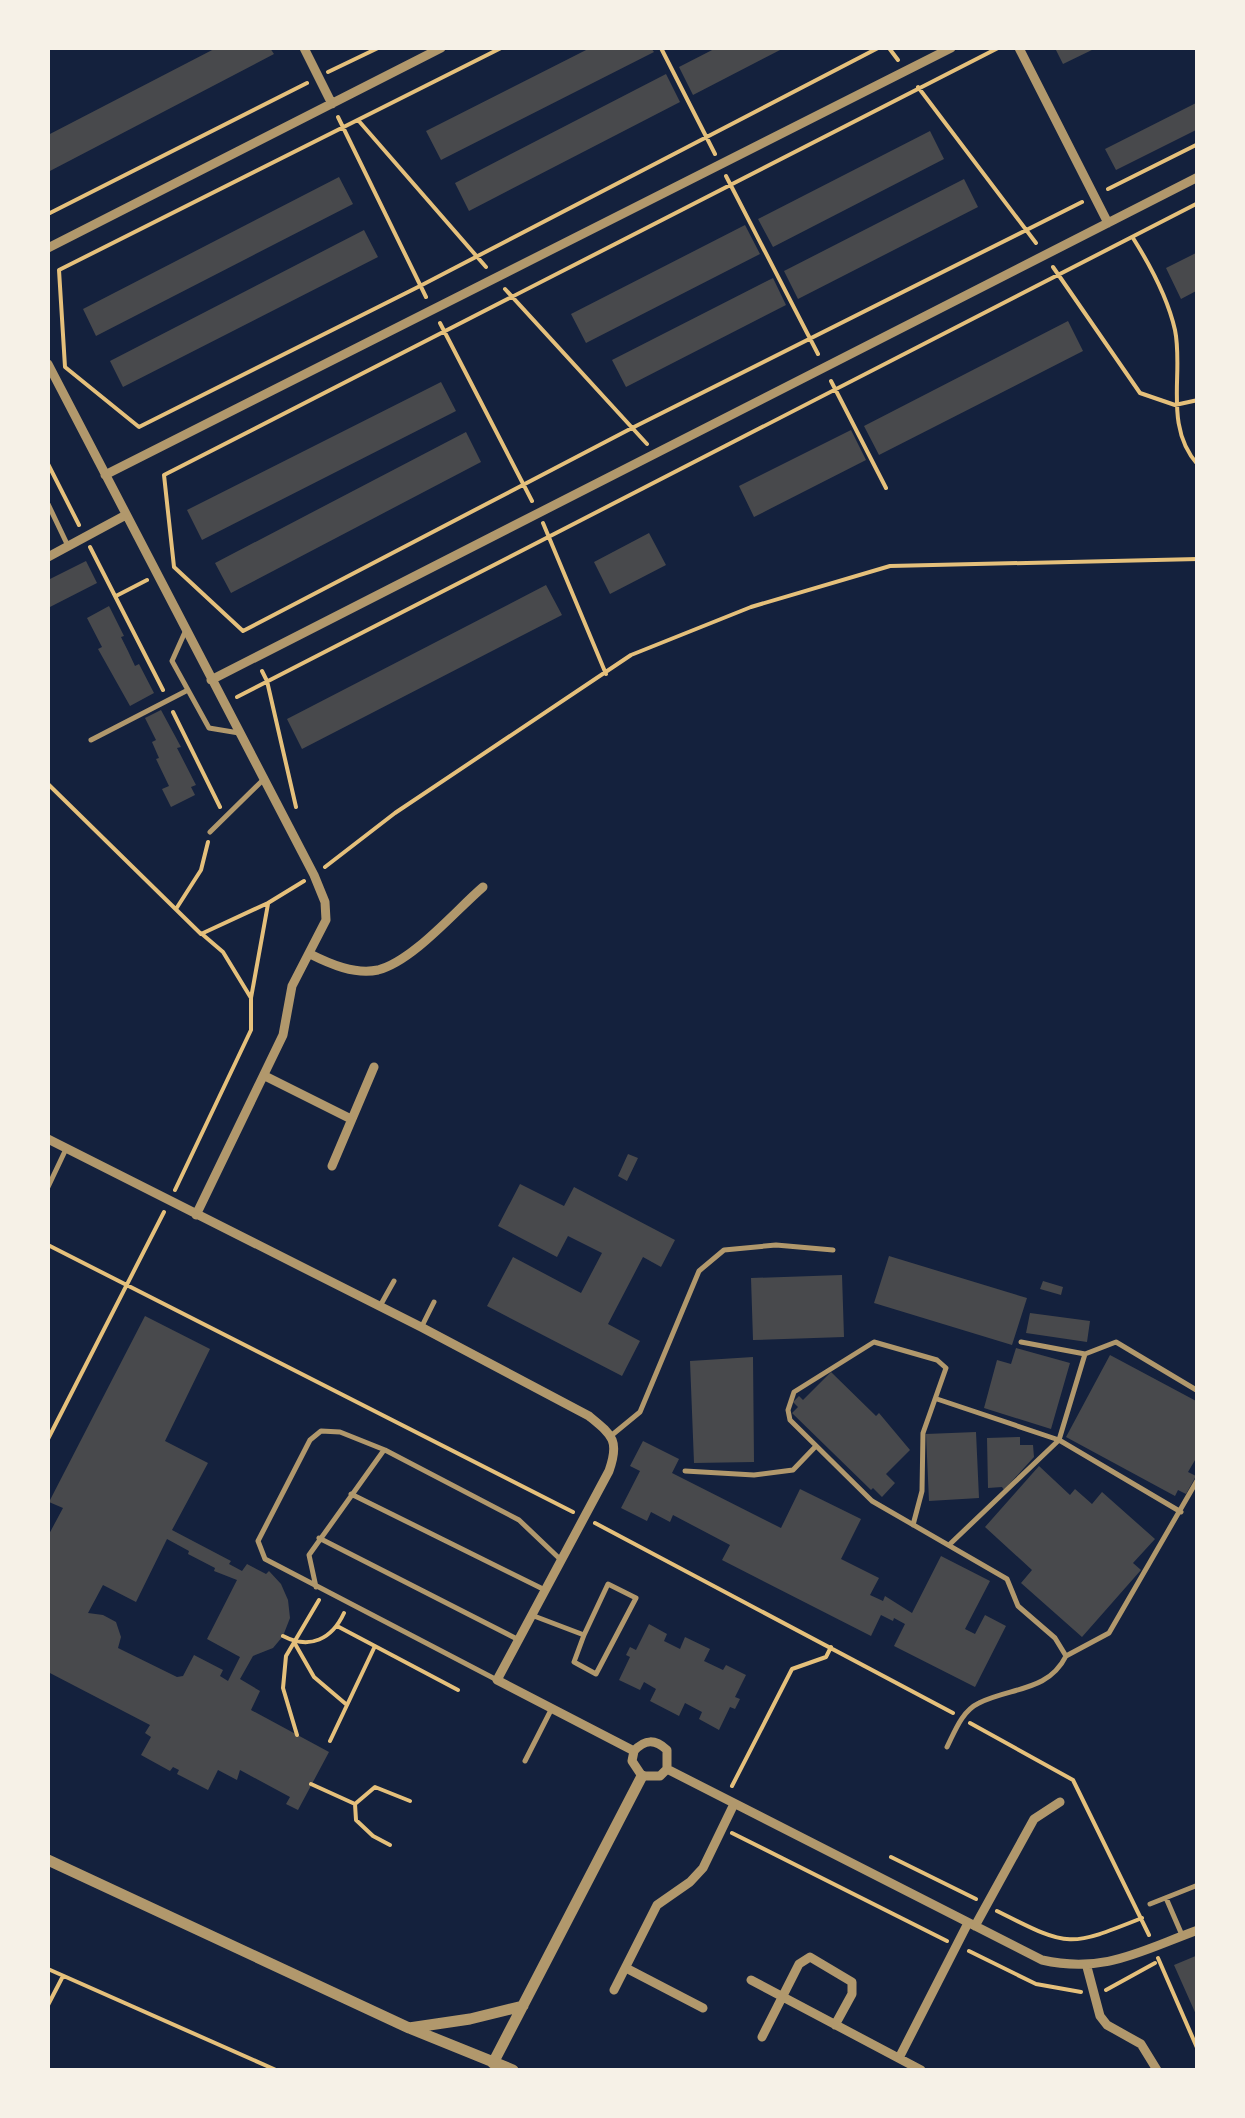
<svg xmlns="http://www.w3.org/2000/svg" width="1245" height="2118" font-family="'Space Grotesk',sans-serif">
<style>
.building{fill:#48494c;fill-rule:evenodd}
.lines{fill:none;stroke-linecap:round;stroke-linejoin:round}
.path{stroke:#e5c07b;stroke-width:4}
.service{stroke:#b1986c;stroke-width:5}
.minor{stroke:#b1986c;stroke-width:9}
.tertiary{stroke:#b1986c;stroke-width:11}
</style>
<rect width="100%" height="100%" fill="#14213d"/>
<!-- building -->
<path class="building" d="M 216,48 L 270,48 L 274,54 L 48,172 L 48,135 Z
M 590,48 L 651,48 L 654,52 L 441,160 L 426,131 Z
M 716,48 L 784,48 L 693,95 L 679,67 Z
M 1055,48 L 1096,48 L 1063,64 Z
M 666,74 L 680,102 L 469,211 L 455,183 Z
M 1198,102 L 1198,129 L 1116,170 L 1105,149 Z
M 930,131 L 944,159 L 773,247 L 758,219 Z
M 339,177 L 353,204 L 96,336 L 83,309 Z
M 964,179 L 978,207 L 798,299 L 784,271 Z
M 745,225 L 760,254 L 586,343 L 571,314 Z
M 364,230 L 378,257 L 123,387 L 110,361 Z
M 1198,252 L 1198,290 L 1181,299 L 1166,268 Z
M 773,278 L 786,305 L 626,387 L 612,360 Z
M 1068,321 L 1083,351 L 879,455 L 864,426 Z
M 441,382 L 456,411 L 202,540 L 187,510 Z
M 851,430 L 866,460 L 754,517 L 739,486 Z
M 466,432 L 481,462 L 231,593 L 215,563 Z
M 649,533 L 666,565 L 610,594 L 594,562 Z
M 86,561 L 97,583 L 48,608 L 48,580 Z
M 546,585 L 562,615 L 302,749 L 287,719 Z
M 109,606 L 124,636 L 121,637 L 128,651 L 135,666 L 139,664 L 154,693 L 130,706 L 98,649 L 102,647 L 87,618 Z
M 161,710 L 181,747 L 177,748 L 196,785 L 191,787 L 195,795 L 171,807 L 162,789 L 169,786 L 156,759 L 159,758 L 152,742 L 156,740 L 145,718 Z
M 628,1154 L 638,1158 L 627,1181 L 618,1176 Z
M 520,1184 L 564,1206 L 574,1187 L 675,1240 L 661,1267 L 643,1257 L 608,1324 L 640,1341 L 622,1376 L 487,1306 L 513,1257 L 581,1293 L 602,1253 L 568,1236 L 557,1257 L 498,1226 Z
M 889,1256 L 1027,1298 L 1012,1345 L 874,1303 Z
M 842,1275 L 844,1337 L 753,1340 L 751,1278 Z
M 1043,1281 L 1063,1287 L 1061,1295 L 1040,1289 Z
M 1030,1313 L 1090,1321 L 1087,1342 L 1026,1333 Z
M 145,1316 L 210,1349 L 165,1441 L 208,1463 L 172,1530 L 231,1561 L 229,1564 L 242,1571 L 247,1564 L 266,1574 L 269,1571 L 281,1584 L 288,1600 L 290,1618 L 283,1636 L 273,1648 L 253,1656 L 240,1679 L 260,1691 L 251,1710 L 329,1752 L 298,1810 L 286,1804 L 290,1797 L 240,1770 L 237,1780 L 218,1770 L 208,1790 L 177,1774 L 179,1770 L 173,1767 L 170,1771 L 141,1755 L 151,1737 L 145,1733 L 150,1725 L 48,1672 L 48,1536 L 63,1508 L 49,1502 ZM 167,1539 L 189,1551 L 188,1554 L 215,1568 L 214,1571 L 237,1580 L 207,1639 L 240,1657 L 228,1681 L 220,1676 L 223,1670 L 194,1655 L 183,1676 L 177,1677 L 118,1648 L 121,1637 L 116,1622 L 103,1615 L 88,1613 L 103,1585 L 136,1602 Z
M 1016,1348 L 1070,1363 L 1051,1429 L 984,1408 L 997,1360 L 1011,1364 Z
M 1110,1355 L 1198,1402 L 1198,1455 L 1188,1472 L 1196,1476 L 1186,1494 L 1178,1490 L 1175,1496 L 1066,1437 Z
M 753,1357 L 754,1462 L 694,1463 L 690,1361 Z
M 831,1372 L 876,1416 L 879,1413 L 910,1450 L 886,1474 L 895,1483 L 882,1497 L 873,1488 L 871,1490 L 792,1413 L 798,1407 L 793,1402 L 799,1396 L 803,1400 Z
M 976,1432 L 979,1498 L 929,1501 L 926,1434 Z
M 1020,1437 L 1020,1445 L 1033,1445 L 1034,1457 L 1004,1490 L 1002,1487 L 988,1488 L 987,1438 Z
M 643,1441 L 679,1459 L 672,1473 L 781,1528 L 800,1489 L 861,1519 L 841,1559 L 879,1578 L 870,1595 L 883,1601 L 885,1596 L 912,1613 L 941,1556 L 990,1581 L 965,1629 L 975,1634 L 985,1615 L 1006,1626 L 975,1687 L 894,1646 L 905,1624 L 894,1618 L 893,1621 L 881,1615 L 871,1636 L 722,1560 L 730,1545 L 673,1515 L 670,1522 L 651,1512 L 647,1521 L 621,1508 L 640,1471 L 630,1466 Z
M 1039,1466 L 1070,1495 L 1075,1489 L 1092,1504 L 1102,1492 L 1155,1539 L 1133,1563 L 1141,1570 L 1082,1637 L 1021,1583 L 1032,1570 L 985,1527 Z
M 649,1624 L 667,1634 L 664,1641 L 680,1649 L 685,1637 L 710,1649 L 704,1661 L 723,1670 L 726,1665 L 746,1675 L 735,1697 L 740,1699 L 735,1709 L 730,1707 L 719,1730 L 699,1719 L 702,1712 L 685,1703 L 679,1716 L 650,1701 L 656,1689 L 644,1682 L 640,1690 L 619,1680 L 630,1657 L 626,1655 L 630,1647 L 636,1650 Z
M 1198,1955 L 1198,2019 L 1174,1965 Z"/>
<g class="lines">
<!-- path -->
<path class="path" d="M 501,48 L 59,270 L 65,367 L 139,427 L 420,286 L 878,48
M 661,48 L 715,154
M 889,48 L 898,60
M 998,48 L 164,475 L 174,567 L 243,631 L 632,428 L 1082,202
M 328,72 L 378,48
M 918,87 L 1036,243
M 338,117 L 426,297
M 358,120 L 486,267
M 726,176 L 818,354
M 1108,189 L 1198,144
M 48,214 L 307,83
M 1133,238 C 1150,265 1168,299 1175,330 C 1184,373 1163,426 1198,465
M 1053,267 L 1140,393 L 1175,405 L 1198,400
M 505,289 L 647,444
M 440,323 L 532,501
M 831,381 L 886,488
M 48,464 L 79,525
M 543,523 L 606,674
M 90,547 L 163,690
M 116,596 L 147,580
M 262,671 L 267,681 L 296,807
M 237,697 L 1198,203
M 173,712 L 220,807
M 48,784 L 201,934 L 268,903 L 304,881
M 325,867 L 395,813 L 631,655 L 751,607 L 890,566 L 1198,559
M 176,909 L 201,870 L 208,842
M 251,998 L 268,904
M 175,1190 L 251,1030 L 251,998 L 223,952 L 202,934
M 48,1245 L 573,1512
M 48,1439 L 164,1212
M 595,1523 L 953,1713
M 337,1626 L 458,1690
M 283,1636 C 310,1650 332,1639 344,1613
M 294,1642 L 314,1677 L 347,1705
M 970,1723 L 1073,1780 L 1149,1935
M 297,1735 L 283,1688 L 286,1656 L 319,1600
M 330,1741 L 375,1646
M 311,1784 L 355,1804
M 732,1786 L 792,1669 L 826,1657 L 831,1647
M 732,1833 L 947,1941
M 390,1845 L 373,1836 L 356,1820 L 355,1804 L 375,1787 L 410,1801
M 891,1857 L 976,1899
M 997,1911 C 1069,1947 1067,1948 1142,1918
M 969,1951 L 1036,1984 L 1081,1992
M 1158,1958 L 1198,2050
M 48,1969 L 276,2070
M 1106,1990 L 1155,1963
M 48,2005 L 63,1976"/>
<!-- service -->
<path class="service" d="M 48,504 L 68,546
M 185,632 L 172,661 L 209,728 L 239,733
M 91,740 L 188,690
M 210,832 L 263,780
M 48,1187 L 66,1149
M 380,1306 L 394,1281
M 422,1326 L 434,1302
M 1021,1342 L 1085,1354 L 1116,1342 L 1198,1391
M 937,1399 L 1059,1440 L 1181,1512
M 612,1435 L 640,1412 L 699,1271 L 724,1250 L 776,1245 L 833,1250
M 685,1471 L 754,1475 L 793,1470 L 816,1446
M 351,1494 L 545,1590
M 913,1525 L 922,1491 L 923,1433 L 946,1368 L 937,1360 L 874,1342 L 794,1392 L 788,1410 L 790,1420 L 872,1501 L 1007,1579 L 1018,1606 L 1055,1638 L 1066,1656 C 1048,1692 1011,1687 979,1703 C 962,1711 955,1731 947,1747
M 319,1538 L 517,1639
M 949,1545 L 1059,1440 L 1085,1354
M 316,1587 L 309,1555 L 384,1450
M 534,1616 L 584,1635 L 608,1584 L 636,1598 L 596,1674 L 574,1662 L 584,1635
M 1066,1656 L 1109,1633 L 1198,1479
M 497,1680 L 265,1559 L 258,1541 L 310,1440 L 321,1431 L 340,1432 L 385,1450 L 519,1520 L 562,1561
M 525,1761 L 551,1710
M 1166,1898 L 1182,1935
M 1150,1904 L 1198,1885"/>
<!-- minor -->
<path class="minor" d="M 304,48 L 332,104
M 1019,48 L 1108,223
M 48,248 L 441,48
M 48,364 L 314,875 L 325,902 L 326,920 L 292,986 L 283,1035 L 196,1215
M 105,475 L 951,48
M 48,557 L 124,516
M 211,680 L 1198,177
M 310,954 C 330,964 355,975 378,970 C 413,961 455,911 483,887
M 265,1076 L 351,1119
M 48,1139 L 421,1327 L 589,1416 C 612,1435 620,1440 609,1471 L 497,1680 L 634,1751
M 332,1166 L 374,1067
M 634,1751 C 645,1739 655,1739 667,1750 L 667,1769
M 634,1751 L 632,1761 L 642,1776 L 660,1776 L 667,1769
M 667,1769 L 1042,1960 C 1104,1974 1140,1951 1198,1930
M 975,1926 L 1034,1819 L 1060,1802
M 1087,1967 L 1100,2016 L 1107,2025 L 1141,2044 L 1157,2070
M 626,1968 L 703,2008
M 751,1980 L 921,2070
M 614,1990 L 657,1905 L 690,1882 L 703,1868 L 734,1804
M 762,2037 L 799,1964 L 810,1957 L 852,1982 L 852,1994 L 835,2025
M 899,2058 L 968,1923"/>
<!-- tertiary -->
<path class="tertiary" d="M 48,1860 L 409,2028 L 513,2070
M 409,2028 L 470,2019 L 523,2006
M 493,2063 L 642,1776"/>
</g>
<!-- border -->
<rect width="1245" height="2118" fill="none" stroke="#f6f1e7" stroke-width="100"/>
</svg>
